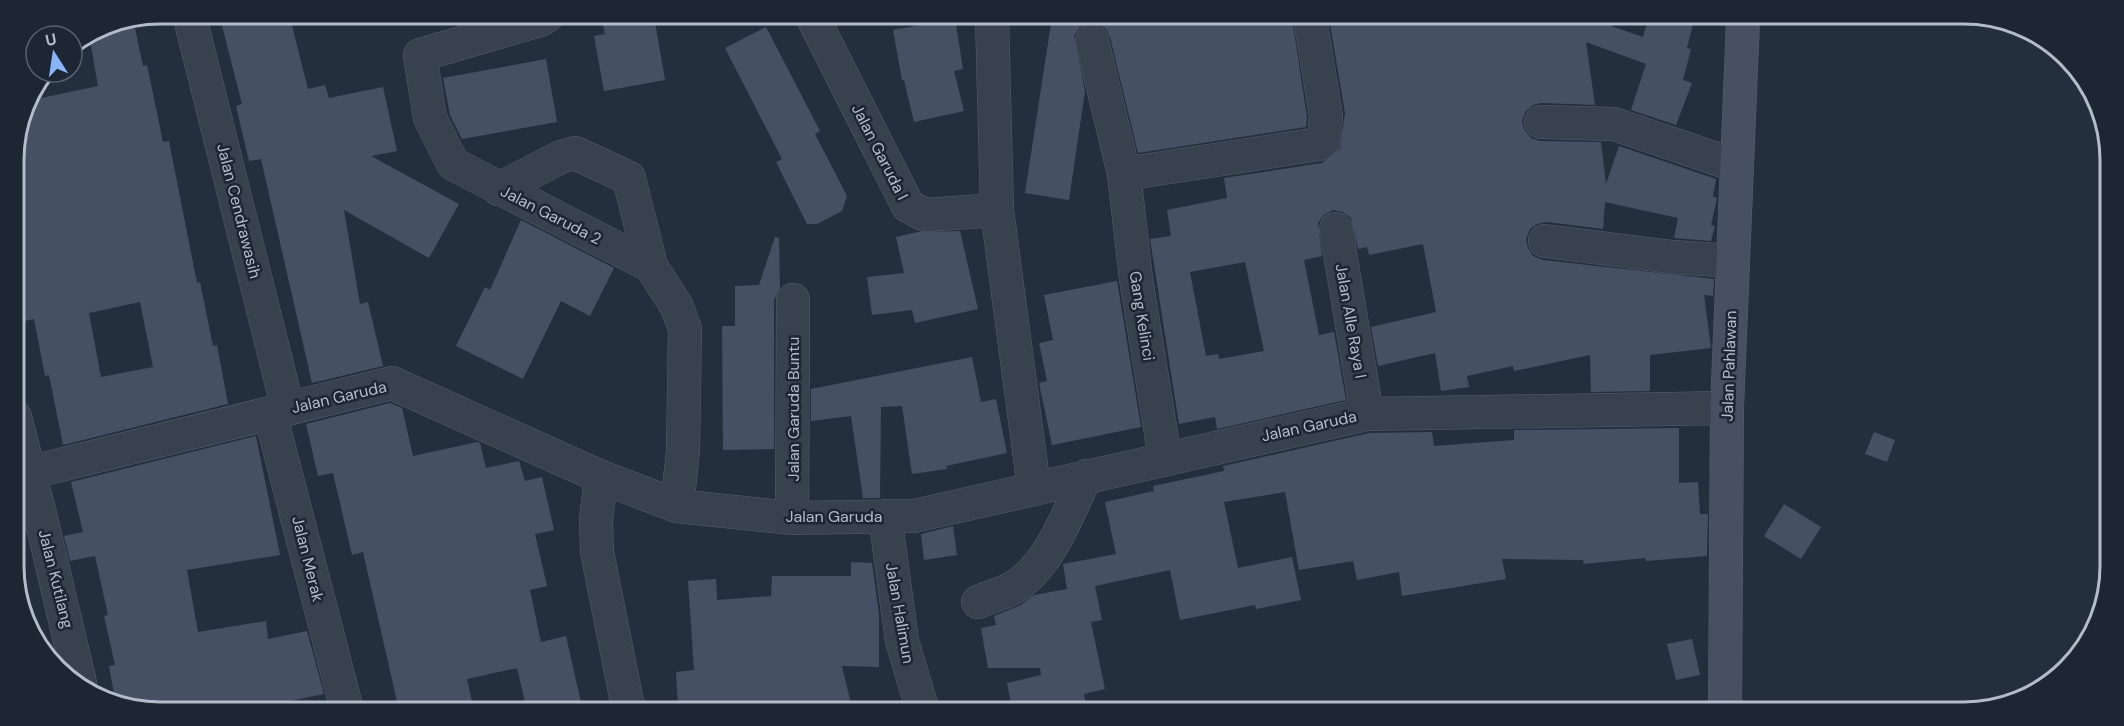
<svg xmlns="http://www.w3.org/2000/svg" width="2124" height="726" font-family="'DM Sans',sans-serif">
<style>
.building{fill:#455162;fill-rule:evenodd}
.lines{fill:none;stroke-linecap:round;stroke-linejoin:round}
.minor-casing{stroke:#565f6c;stroke-width:34}
.secondary-casing{stroke:#565f6c;stroke-width:34}
.minor{stroke:#38414e;stroke-width:33}
.secondary{stroke:#465061;stroke-width:33}
.labels{text-anchor:middle;dominant-baseline:central;stroke-width:5;stroke-linejoin:round;paint-order:stroke}
.street-label{font-size:16px;fill:#b4bcc9;stroke:#1d2633}
.rim{fill:none;stroke:#b4bcc9;stroke-width:3}
</style>
<rect width="100%" height="100%" fill="#242f3e"/>
<!-- building -->
<path class="building" d="M 219,14 L 289,14 L 308,89 L 325,85 L 329,98 L 383,87 L 397,151 L 371,156 L 459,204 L 429,258 L 344,210 L 360,304 L 368,302 L 383,366 L 312,383 L 261,159 L 249,161 L 236,106 L 242,104 Z
M 601,15 L 654,16 L 665,80 L 604,91 L 594,36 L 605,34 Z
M 1052,17 L 1096,17 L 1095,23 L 1080,27 L 1074,36 L 1085,91 L 1069,200 L 1025,193 Z
M 1096,17 L 1292,18 L 1307,117 L 1306,127 L 1138,153 L 1110,37 L 1106,29 L 1098,23 Z
M 1329,18 L 1475,19 L 1476,23 L 1499,19 L 1591,19 L 1643,37 L 1648,20 L 1694,20 L 1687,48 L 1691,49 L 1683,80 L 1692,83 L 1676,125 L 1631,110 L 1646,64 L 1586,42 L 1595,105 L 1541,103 L 1533,105 L 1525,112 L 1522,122 L 1525,131 L 1531,138 L 1540,141 L 1601,142 L 1606,184 L 1619,146 L 1716,179 L 1713,196 L 1717,198 L 1711,225 L 1715,226 L 1711,241 L 1674,238 L 1678,218 L 1605,202 L 1603,229 L 1547,222 L 1537,224 L 1530,229 L 1526,239 L 1528,248 L 1533,256 L 1543,260 L 1714,279 L 1713,296 L 1704,295 L 1711,348 L 1650,355 L 1650,391 L 1591,392 L 1590,355 L 1514,371 L 1513,366 L 1467,376 L 1469,387 L 1441,391 L 1435,353 L 1378,366 L 1371,327 L 1436,312 L 1423,244 L 1369,255 L 1367,247 L 1358,249 L 1351,218 L 1343,212 L 1333,210 L 1324,215 L 1318,223 L 1322,256 L 1304,260 L 1319,335 L 1334,332 L 1346,400 L 1217,429 L 1215,417 L 1179,424 L 1150,239 L 1171,236 L 1167,210 L 1227,198 L 1224,178 L 1322,163 L 1340,149 L 1345,113 ZM 1245,262 L 1264,351 L 1219,359 L 1218,354 L 1206,356 L 1190,272 Z
M 133,19 L 143,66 L 147,65 L 163,142 L 169,141 L 197,283 L 200,282 L 213,346 L 217,345 L 228,404 L 63,445 L 49,375 L 45,376 L 34,319 L 15,323 L 15,290 L 25,288 L 14,234 L 14,150 L 27,101 L 98,86 L 89,34 L 104,24 ZM 140,302 L 153,367 L 101,377 L 89,313 Z
M 955,19 L 963,69 L 954,71 L 964,111 L 914,122 L 904,80 L 902,80 L 893,30 Z
M 766,27 L 820,131 L 815,134 L 847,196 L 842,211 L 817,224 L 807,224 L 776,162 L 782,159 L 725,48 Z
M 546,59 L 557,122 L 462,139 L 450,115 L 443,78 Z
M 521,220 L 614,268 L 590,316 L 561,301 L 523,379 L 456,346 L 485,287 L 490,290 Z
M 960,231 L 978,309 L 915,323 L 912,310 L 872,315 L 867,277 L 904,273 L 896,237 L 918,232 Z
M 775,237 L 779,238 L 780,288 L 774,300 L 774,449 L 723,450 L 722,326 L 735,326 L 735,286 L 759,285 Z
M 1117,281 L 1141,427 L 1052,445 L 1039,383 L 1047,381 L 1039,343 L 1053,340 L 1044,295 Z
M 972,357 L 981,402 L 996,399 L 1007,453 L 946,466 L 947,469 L 912,474 L 902,406 L 881,407 L 880,498 L 863,498 L 851,416 L 811,421 L 811,389 Z
M 390,403 L 402,408 L 413,456 L 477,442 L 480,443 L 486,468 L 519,461 L 525,481 L 542,477 L 554,530 L 535,534 L 547,586 L 530,590 L 541,642 L 566,636 L 582,707 L 526,706 L 517,668 L 467,679 L 473,706 L 398,706 L 363,552 L 352,555 L 333,473 L 318,476 L 306,424 Z
M 1679,428 L 1679,483 L 1698,482 L 1700,514 L 1708,514 L 1707,556 L 1646,561 L 1645,558 L 1584,564 L 1583,560 L 1502,559 L 1506,579 L 1402,596 L 1399,572 L 1357,580 L 1353,561 L 1299,570 L 1285,492 L 1224,502 L 1238,568 L 1292,557 L 1301,600 L 1256,609 L 1255,605 L 1180,620 L 1170,570 L 1095,586 L 1102,620 L 1091,622 L 1105,689 L 1084,694 L 1087,709 L 1012,708 L 1007,683 L 1041,675 L 1040,668 L 988,668 L 981,628 L 996,625 L 994,616 L 1021,605 L 1034,595 L 1067,589 L 1063,564 L 1116,554 L 1105,502 L 1154,491 L 1153,486 L 1224,471 L 1223,466 L 1369,433 L 1432,432 L 1434,446 L 1514,440 L 1514,430 Z
M 1874,432 L 1895,440 L 1887,462 L 1865,454 Z
M 256,436 L 280,555 L 187,570 L 198,632 L 266,621 L 268,639 L 307,631 L 324,694 L 270,705 L 116,705 L 109,666 L 115,665 L 104,616 L 108,615 L 95,556 L 70,561 L 64,536 L 83,532 L 71,482 Z
M 1784,504 L 1821,527 L 1801,559 L 1764,536 Z
M 953,526 L 957,555 L 924,560 L 921,534 Z
M 851,562 L 872,563 L 879,614 L 879,667 L 842,666 L 852,708 L 678,707 L 676,672 L 694,670 L 688,581 L 716,579 L 717,600 L 771,596 L 772,576 L 851,576 Z
M 1692,639 L 1700,675 L 1676,680 L 1667,644 Z"/>
<g class="lines">
<defs>
<path id="minor" d="M 189,14 L 288,409
M 548,15 L 540,20 L 420,55 L 430,118 L 453,164 L 651,266 L 677,307 L 685,329 L 683,451 L 677,506
M 812,16 L 908,206 L 925,215 L 997,210 L 992,17
M 1092,41 L 1124,174 L 1319,144 L 1324,140 L 1326,116 L 1310,18
M 1541,122 L 1614,124 L 1737,166
M 1124,174 L 1136,279 L 1165,458
M 499,189 L 561,157 L 575,153 L 629,178 L 651,266
M 997,210 L 1034,488
M 1336,229 L 1367,414
M 1545,241 L 1672,257 L 1733,261
M 270,413 L 346,706
M 15,417 L 39,510 L 16,515
M 28,473 L 392,383 L 601,477 L 677,506 L 792,518 L 914,516 L 1367,414 L 1727,408
M 601,477 L 596,520 L 597,552 L 628,707
M 39,510 L 80,683
M 885,516 L 902,641 L 922,708
M 792,518 L 793,300
M 978,602 C 989,597 1002,594 1013,588 C 1050,566 1068,513 1086,476"/>
<path id="secondary" d="M 1725,711 L 1727,408 L 1743,20"/>
</defs>
<!-- minor casing -->
<use href="#minor" class="minor-casing"/>
<!-- secondary casing -->
<use href="#secondary" class="secondary-casing"/>
<!-- minor -->
<use href="#minor" class="minor"/>
<!-- secondary -->
<use href="#secondary" class="secondary"/>
</g>
<g class="labels">
<!-- street labels -->
<g class="street-label">
<text transform="translate(880 152) rotate(63)">Jalan Garuda I</text>
<text transform="translate(239 211) rotate(76)">Jalan Cendrawasih</text>
<text transform="translate(551 215) rotate(27)">Jalan Garuda 2</text>
<text transform="translate(1142 316) rotate(81)">Gang Kelinci</text>
<text transform="translate(1351 321) rotate(80)">Jalan Alle Raya I</text>
<text transform="translate(1729 366) rotate(-88)">Jalan Pahlawan</text>
<text transform="translate(339 397) rotate(-13)">Jalan Garuda</text>
<text transform="translate(793 409) rotate(-90)">Jalan Garuda Buntu</text>
<text transform="translate(1309 426) rotate(-12)">Jalan Garuda</text>
<text x="834" y="516">Jalan Garuda</text>
<text transform="translate(308 559) rotate(76)">Jalan Merak</text>
<text transform="translate(56 579) rotate(76)">Jalan Kutilang</text>
<text transform="translate(900 613) rotate(80)">Jalan Halimun</text>
</g>
</g>
<!-- crop -->
<path d="M0 0H2124V726H0ZM160 24H1964A136 136 0 0 1 2100 160V566A136 136 0 0 1 1964 702H160A136 136 0 0 1 24 566V160A136 136 0 0 1 160 24Z" fill="#1d2633" fill-rule="evenodd"/>
<path class="rim" d="M160 24H1964A136 136 0 0 1 2100 160V566A136 136 0 0 1 1964 702H160A136 136 0 0 1 24 566V160A136 136 0 0 1 160 24Z"/>
<!-- north arrow -->
<g transform="translate(54 54) rotate(348)"><circle r="28" fill="#1d2633" stroke="#59626f" stroke-width="1.5"/>
<path d="M0-4.5L10 22L0 15L-10 22Z" fill="#8ab4f8"/>
<text y="-9" font-size="16" font-weight="bold" text-anchor="middle" fill="#b4bcc9">U</text>
</g>
</svg>
